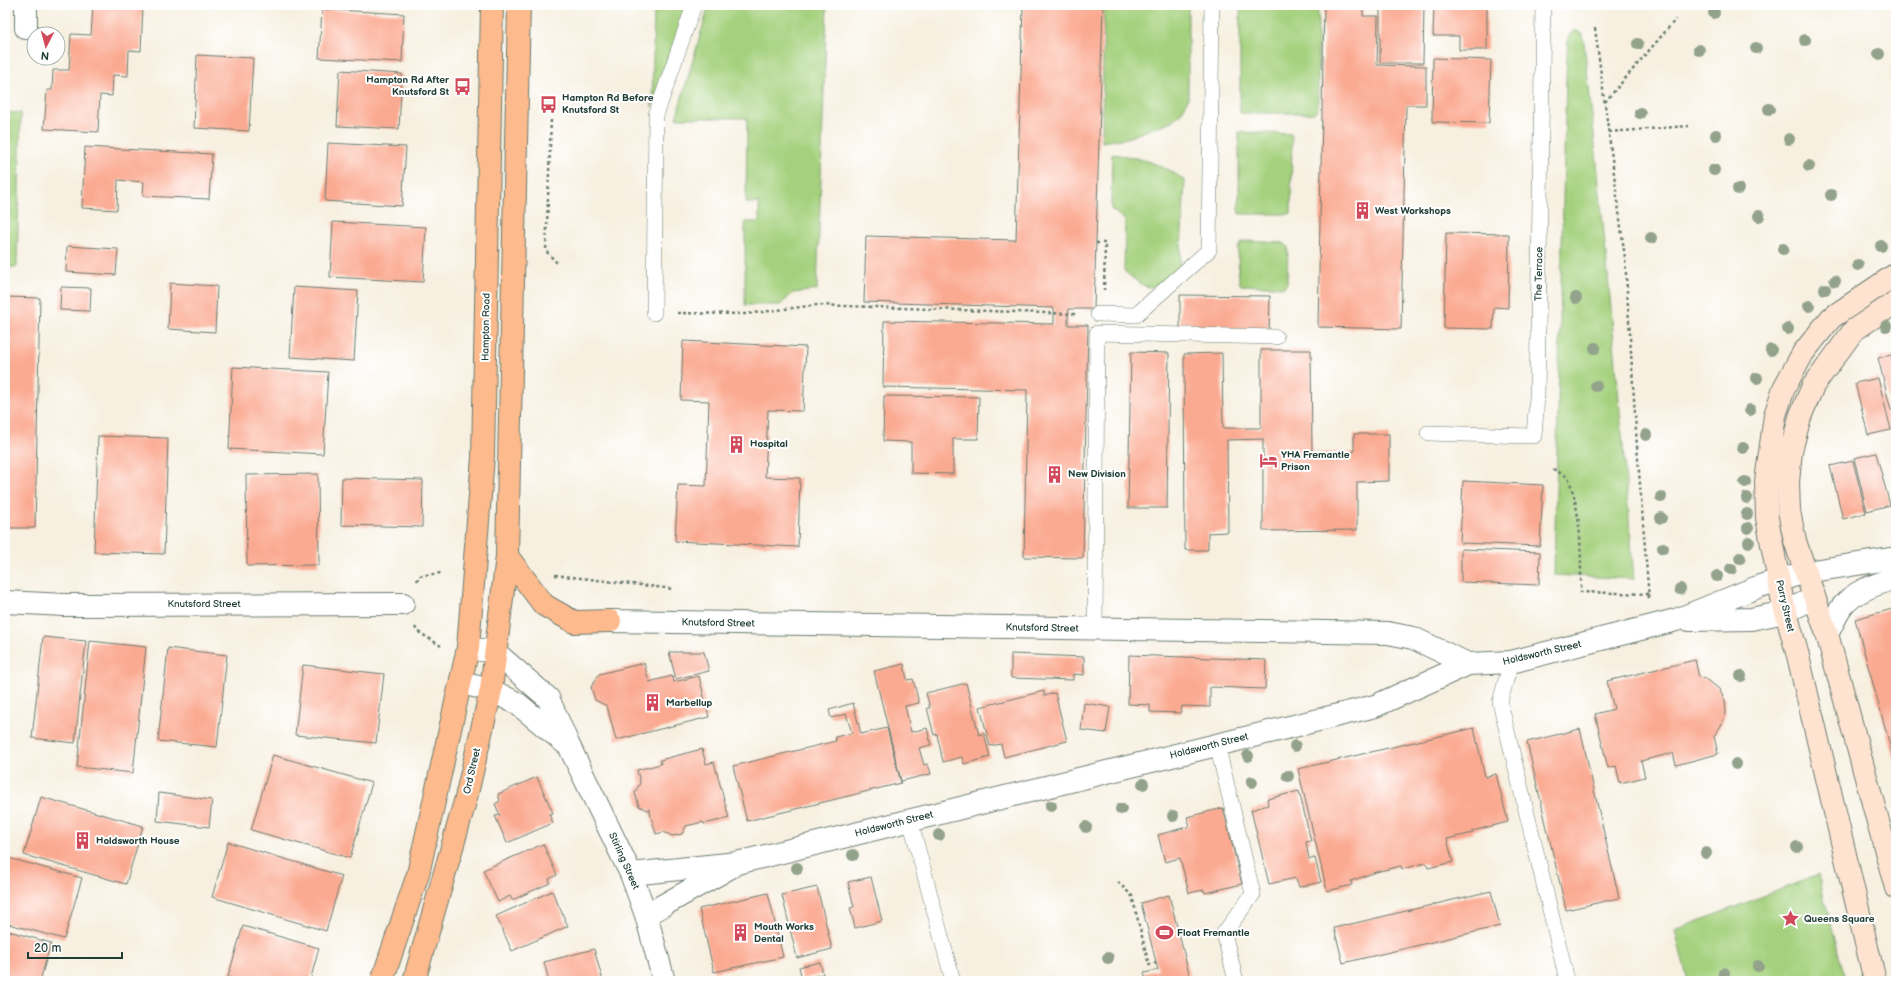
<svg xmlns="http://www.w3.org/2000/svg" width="1901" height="986" font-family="'Balsamiq Sans',sans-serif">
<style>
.green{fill:#a5d17e;stroke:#628759}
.building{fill:#fbaa92}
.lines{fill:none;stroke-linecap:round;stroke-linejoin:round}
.lane-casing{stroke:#6b7c70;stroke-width:16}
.street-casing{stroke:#6b7c70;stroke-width:24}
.secondary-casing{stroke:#6b7c70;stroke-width:24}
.primary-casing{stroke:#6b7c70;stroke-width:24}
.path{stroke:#6b7c70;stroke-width:2.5;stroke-dasharray:3 3;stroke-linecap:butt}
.lane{stroke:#fff;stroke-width:15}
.street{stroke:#fff;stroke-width:22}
.secondary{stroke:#fee3d1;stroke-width:22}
.primary{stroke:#fcba8d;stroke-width:22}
.tree{fill:#92a28b}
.labels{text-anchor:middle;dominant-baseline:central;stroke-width:4;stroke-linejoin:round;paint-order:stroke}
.poi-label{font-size:10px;font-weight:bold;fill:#1f3d34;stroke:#fff;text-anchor:start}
.street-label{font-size:10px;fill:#1f3d34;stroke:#fff}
</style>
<rect width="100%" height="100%" fill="#fff"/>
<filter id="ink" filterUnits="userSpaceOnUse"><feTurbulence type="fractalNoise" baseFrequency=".025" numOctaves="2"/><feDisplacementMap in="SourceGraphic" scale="8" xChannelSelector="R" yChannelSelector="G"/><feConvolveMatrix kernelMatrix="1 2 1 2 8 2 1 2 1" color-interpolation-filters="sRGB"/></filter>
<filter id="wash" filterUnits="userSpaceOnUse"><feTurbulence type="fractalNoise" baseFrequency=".012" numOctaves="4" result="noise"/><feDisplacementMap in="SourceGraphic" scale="16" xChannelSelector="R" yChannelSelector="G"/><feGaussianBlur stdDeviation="0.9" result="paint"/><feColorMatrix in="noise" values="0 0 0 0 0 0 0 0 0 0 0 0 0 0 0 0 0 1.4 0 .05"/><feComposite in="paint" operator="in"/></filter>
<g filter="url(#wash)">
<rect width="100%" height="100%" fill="#f7f0e0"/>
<!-- green -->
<path class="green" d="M 654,5 L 688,5 L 652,107 Z
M 709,5 L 827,5 L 817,290 L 793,293 L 780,305 L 745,305 L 745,222 L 759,222 L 759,203 L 746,203 L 747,118 L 676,118 Z
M 1104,5 L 1188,5 L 1188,98 C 1185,108 1180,115 1172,121 L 1127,138 L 1102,142 Z
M 1240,5 L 1318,5 L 1318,109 L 1314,113 L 1240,113 Z
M 1575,30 L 1583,34 C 1604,215 1619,397 1634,579 L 1554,575 L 1566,75 L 1568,36 Z
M 5,112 L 21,113 L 17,267 L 5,267 Z
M 1239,132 L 1292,134 L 1291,214 L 1239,214 Z
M 1112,154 C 1138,157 1164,164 1185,181 L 1180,267 C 1172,274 1157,291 1145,286 C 1138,283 1130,276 1124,271 L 1125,220 L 1111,209 Z
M 1248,241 L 1284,243 L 1288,247 L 1287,283 L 1284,287 L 1241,285 L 1239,282 L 1238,249 L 1241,242 Z
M 1818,875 L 1846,981 L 1688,981 L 1675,930 Z"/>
<g id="blocks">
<!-- building -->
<path class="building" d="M 93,5 L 143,5 L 141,51 L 129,50 L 128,76 L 113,75 L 112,96 L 100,95 L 98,132 L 44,129 L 47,90 L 52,90 L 53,70 L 69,70 L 71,34 L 91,35 Z
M 1023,5 L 1103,5 L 1094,309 L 1069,309 L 1068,314 L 1068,325 L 1088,325 L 1083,558 L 1024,557 L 1027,390 L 883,387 L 884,321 L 1054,324 L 1054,308 L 864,302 L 866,236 L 1016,240 Z
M 1324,5 L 1363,5 L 1363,16 L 1378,16 L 1377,65 L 1426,66 L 1426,105 L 1406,105 L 1401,329 L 1318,327 Z
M 1380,5 L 1424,5 L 1423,63 L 1380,63 Z
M 1434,5 L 1487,5 L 1487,50 L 1459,50 L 1459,36 L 1433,36 Z
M 322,9 L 404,14 L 402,62 L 319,58 Z
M 197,55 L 253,58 L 249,131 L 194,128 Z
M 1433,58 L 1491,60 L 1489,123 L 1432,122 Z
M 340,70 L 402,74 L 399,129 L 337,126 Z
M 328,143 L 406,147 L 402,206 L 325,201 Z
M 85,147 L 212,154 L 209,199 L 143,196 L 144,182 L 118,180 L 117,210 L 82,208 Z
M 333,222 L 426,227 L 423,282 L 330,277 Z
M 1446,233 L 1509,234 L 1508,308 L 1494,307 L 1493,329 L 1444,328 Z
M 67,246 L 118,249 L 116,275 L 66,272 Z
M 170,283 L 217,286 L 215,332 L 168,329 Z
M 61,287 L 91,288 L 90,311 L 60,310 Z
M 294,287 L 358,291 L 354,361 L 290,357 Z
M 1180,295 L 1270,296 L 1269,332 L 1180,330 Z
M 5,297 L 40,298 L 35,528 L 5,528 Z
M 683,341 L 806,347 L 803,411 L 768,410 L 765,477 L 800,478 L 798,547 L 675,541 L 678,485 L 706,486 L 709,401 L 681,400 Z
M 1261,350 L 1311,350 L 1312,453 L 1354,452 L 1354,434 L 1389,434 L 1389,481 L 1357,482 L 1357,530 L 1263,531 L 1263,439 L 1227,440 L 1228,532 L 1208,533 L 1208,550 L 1185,550 L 1184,354 L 1222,353 L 1223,428 L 1261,428 Z
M 1131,352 L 1169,353 L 1167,508 L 1128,508 Z
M 1896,354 L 1896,409 L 1891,410 L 1878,358 Z
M 233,367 L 328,372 L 323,454 L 229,449 Z
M 1878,378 L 1891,430 L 1868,435 L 1855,383 Z
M 884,396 L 979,397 L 978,439 L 953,439 L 953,474 L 911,473 L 911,442 L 883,441 Z
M 98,436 L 168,438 L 164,554 L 94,552 Z
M 1876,453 L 1890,505 L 1867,511 L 1854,458 Z
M 1853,461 L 1866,513 L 1843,519 L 1830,466 Z
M 318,474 L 319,565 L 247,566 L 246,475 Z
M 342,478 L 423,480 L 422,527 L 341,525 Z
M 1463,481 L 1543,485 L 1540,546 L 1460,543 Z
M 1461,549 L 1540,552 L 1539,585 L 1461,582 Z
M 1896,608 L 1896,767 L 1855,619 Z
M 43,637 L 86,641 L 75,743 L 32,738 Z
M 90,641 L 146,647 L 133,773 L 77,767 Z
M 168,648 L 227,655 L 217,747 L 158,741 Z
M 669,652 L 704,652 L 709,671 L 676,679 Z
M 1011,654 L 1084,657 L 1084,675 L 1073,674 L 1073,680 L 1011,678 Z
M 1129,655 L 1266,660 L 1265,689 L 1210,687 L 1210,707 L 1182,706 L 1181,713 L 1150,712 L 1150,705 L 1128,704 Z
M 1695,660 L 1699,677 L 1708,680 L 1719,689 L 1725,700 L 1726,713 L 1722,724 L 1714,736 L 1718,754 L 1676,765 L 1673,753 L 1641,761 L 1645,777 L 1620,783 L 1616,766 L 1608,768 L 1595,714 L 1614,709 L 1607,681 Z
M 644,663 L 649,682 L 672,676 L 674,682 L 699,676 L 709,717 L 616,740 L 607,706 L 595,700 L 591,687 L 599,674 Z
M 904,664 L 907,680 L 913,679 L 919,703 L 905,706 L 911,732 L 927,728 L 931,745 L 919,748 L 924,765 L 928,764 L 931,774 L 901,781 L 874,671 Z
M 303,665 L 384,674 L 376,743 L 295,735 Z
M 966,683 L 979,735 L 984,733 L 990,757 L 964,764 L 962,757 L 943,762 L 937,734 L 934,735 L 927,708 L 930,708 L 926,693 Z
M 1044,691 L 1044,696 L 1055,693 L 1067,741 L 1004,757 L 1001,744 L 990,746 L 980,707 Z
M 853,703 L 861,734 L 887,728 L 901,783 L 747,821 L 733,766 L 836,741 L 835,737 L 852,733 L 846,714 L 831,718 L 829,710 Z
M 1084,703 L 1110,707 L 1106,733 L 1081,730 Z
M 1474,728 L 1485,777 L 1496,774 L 1508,822 L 1472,831 L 1473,833 L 1447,839 L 1453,862 L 1428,868 L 1426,863 L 1402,869 L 1401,866 L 1376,872 L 1351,881 L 1352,885 L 1327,891 L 1298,769 Z
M 1580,729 L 1619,898 L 1566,910 L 1527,742 Z
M 702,749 L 706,764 L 714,762 L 729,818 L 704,824 L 703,822 L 686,826 L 682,834 L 672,836 L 664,832 L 656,834 L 649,809 L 647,810 L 639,806 L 635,793 L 640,783 L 637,770 L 661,764 L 660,760 Z
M 273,755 L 372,783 L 350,858 L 251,830 Z
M 537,777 L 553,813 L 549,814 L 553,823 L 507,843 L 495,816 L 500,815 L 495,804 L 500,801 L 498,794 Z
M 1299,791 L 1311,841 L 1306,842 L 1309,859 L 1315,858 L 1321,882 L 1299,887 L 1296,878 L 1269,884 L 1251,810 L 1268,805 L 1267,799 Z
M 159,793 L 212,800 L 209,827 L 157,821 Z
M 41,797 L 143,826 L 126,884 L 24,855 Z
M 1223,808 L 1242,884 L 1205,893 L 1204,890 L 1189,893 L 1180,858 L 1165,862 L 1158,835 L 1190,826 L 1187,817 Z
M 228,842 L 342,876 L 326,931 L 212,897 Z
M 543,844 L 557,875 L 549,879 L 550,883 L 512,900 L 510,896 L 498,902 L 483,870 Z
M 5,857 L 82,878 L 64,939 L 5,923 Z
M 871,877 L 882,921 L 855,928 L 850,908 L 854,907 L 848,882 Z
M 817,887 L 832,949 L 797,958 L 782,895 Z
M 552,891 L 568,926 L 512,951 L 496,916 Z
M 1491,891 L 1500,926 L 1343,963 L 1334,928 Z
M 768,893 L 783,957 L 714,972 L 699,909 Z
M 1169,895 L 1191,981 L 1146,981 L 1144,973 L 1158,970 L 1141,903 Z
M 243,926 L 319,948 L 310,981 L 241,981 L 228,977 Z
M 5,930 L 51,943 L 40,981 L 5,981 Z
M 594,949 L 603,981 L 549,981 L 544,962 Z
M 820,962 L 823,974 L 802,979 L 799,967 Z"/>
</g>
</g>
<g filter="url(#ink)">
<use href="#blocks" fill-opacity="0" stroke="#6b7c70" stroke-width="1"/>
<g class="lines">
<defs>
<path id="lane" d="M 654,313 L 656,115 L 694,5
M 1098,314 L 1136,315 L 1209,250 L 1212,5
M 1428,433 L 1534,436 L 1537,397 L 1543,5
M 1095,629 L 1097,333 L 1276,337
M 1511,662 L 1500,702 L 1567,980
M 1217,744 L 1253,894 L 1224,933 L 1236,981
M 910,820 L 953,981"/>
<path id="street" d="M 26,28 L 26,5
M 5,602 L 65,605 L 403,604
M 1689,620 L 1751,619 L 1785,612 L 1814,598
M 610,621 L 1388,633 L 1413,638 L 1468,664
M 1827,634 C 1832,625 1836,615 1842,607 C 1855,590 1877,584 1896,578
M 468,648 L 495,652 L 548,698 L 569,746 L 631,874 L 646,915 L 664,981
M 461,683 L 491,690 L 518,704 L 565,743
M 631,874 L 737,863 L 1375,706 L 1468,664 L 1511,662 L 1676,620 L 1760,586 L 1806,572 L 1896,558
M 646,915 L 731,867"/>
<path id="secondary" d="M 1896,302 L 1854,330 L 1813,386 L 1800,417 L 1791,451 L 1788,482 L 1789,511 L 1795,541 L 1827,634 L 1896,888
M 1875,981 L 1798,656 L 1782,598 L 1767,518 L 1766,481 L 1775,415 L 1784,388 L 1803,353 L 1831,318 L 1896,274"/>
<path id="primary" d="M 507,556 L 544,605 L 574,622 L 610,621
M 382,981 L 418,874 L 468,648 L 483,457 L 492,5
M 414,981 L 466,798 L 491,690 L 507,556 L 519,5"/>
</defs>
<!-- lane casing -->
<use href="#lane" class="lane-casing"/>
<!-- street casing -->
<use href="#street" class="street-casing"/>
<!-- secondary casing -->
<use href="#secondary" class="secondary-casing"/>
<!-- primary casing -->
<use href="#primary" class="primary-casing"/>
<!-- path -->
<path class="path" d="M 1595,28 L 1625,258 L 1637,446 L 1649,599
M 1605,102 L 1676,19
M 551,120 L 546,251 L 558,264
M 1609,132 L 1689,126
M 1096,243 L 1105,243 L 1104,290
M 677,313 L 746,314 L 817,305 L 1075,314
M 1553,469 L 1568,477 C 1582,514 1581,553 1581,592 L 1649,594
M 555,575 L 674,589
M 417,581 L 419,576 L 441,573
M 415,627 L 417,631 L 441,646
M 1118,882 L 1132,896 L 1149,965 L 1156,963"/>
<!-- lane -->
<use href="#lane" class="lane"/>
<!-- street -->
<use href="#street" class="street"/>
<!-- secondary -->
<use href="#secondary" class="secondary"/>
<!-- primary -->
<use href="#primary" class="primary"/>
</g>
<!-- trees -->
<g class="tree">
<circle cx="1714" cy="13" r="6"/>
<circle cx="1805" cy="40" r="6"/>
<circle cx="1638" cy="44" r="6"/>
<circle cx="1756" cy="48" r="6"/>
<circle cx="1699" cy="50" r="6"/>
<circle cx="1879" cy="54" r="6"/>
<circle cx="1769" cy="109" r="6"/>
<circle cx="1640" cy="113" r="6"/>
<circle cx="1716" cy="135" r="6"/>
<circle cx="1789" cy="139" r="6"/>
<circle cx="1809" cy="166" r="6"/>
<circle cx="1714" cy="170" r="6"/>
<circle cx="1738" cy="189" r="6"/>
<circle cx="1831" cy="195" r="6"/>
<circle cx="1759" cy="216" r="6"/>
<circle cx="1651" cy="238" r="6"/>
<circle cx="1881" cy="246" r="6"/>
<circle cx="1783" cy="249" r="6"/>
<circle cx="1858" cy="265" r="6"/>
<circle cx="1835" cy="281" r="6"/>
<circle cx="1825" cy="289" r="6"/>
<circle cx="1576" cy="298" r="6"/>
<circle cx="1809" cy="306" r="6"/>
<circle cx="1886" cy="326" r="6"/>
<circle cx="1788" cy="329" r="6"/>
<circle cx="1595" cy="348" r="6"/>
<circle cx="1771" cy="350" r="6"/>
<circle cx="1757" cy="378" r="6"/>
<circle cx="1596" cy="386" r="6"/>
<circle cx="1750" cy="410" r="6"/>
<circle cx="1646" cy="435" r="6"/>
<circle cx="1743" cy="448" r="6"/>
<circle cx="1745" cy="482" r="6"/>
<circle cx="1661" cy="497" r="6"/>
<circle cx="1747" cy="498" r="6"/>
<circle cx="1747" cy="514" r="6"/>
<circle cx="1661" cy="518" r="6"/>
<circle cx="1748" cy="528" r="6"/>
<circle cx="1749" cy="542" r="6"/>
<circle cx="1663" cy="548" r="6"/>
<circle cx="1740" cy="558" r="6"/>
<circle cx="1731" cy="569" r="6"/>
<circle cx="1717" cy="576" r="6"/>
<circle cx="1680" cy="589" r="6"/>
<circle cx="1741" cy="676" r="6"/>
<circle cx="1295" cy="746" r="6"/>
<circle cx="1248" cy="756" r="6"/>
<circle cx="1736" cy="764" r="6"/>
<circle cx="1288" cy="776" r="6"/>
<circle cx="1252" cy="782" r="6"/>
<circle cx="1143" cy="784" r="6"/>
<circle cx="1051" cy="806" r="6"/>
<circle cx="1121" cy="809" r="6"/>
<circle cx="1173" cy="816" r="6"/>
<circle cx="1086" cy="827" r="6"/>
<circle cx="939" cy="835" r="6"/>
<circle cx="1797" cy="847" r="6"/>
<circle cx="1706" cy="853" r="6"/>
<circle cx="853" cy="855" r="6"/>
<circle cx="797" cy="868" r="6"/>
<circle cx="1108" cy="958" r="6"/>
<circle cx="1758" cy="966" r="6"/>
<circle cx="1724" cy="973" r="6"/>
</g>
</g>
<!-- icons -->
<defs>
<symbol id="bus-bare" viewBox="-9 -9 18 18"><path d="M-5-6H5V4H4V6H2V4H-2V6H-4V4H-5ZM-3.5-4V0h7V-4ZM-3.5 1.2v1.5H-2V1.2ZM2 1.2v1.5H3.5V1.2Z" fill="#d1495b" stroke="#fff" stroke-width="2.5" paint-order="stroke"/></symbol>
<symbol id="building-bare" viewBox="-9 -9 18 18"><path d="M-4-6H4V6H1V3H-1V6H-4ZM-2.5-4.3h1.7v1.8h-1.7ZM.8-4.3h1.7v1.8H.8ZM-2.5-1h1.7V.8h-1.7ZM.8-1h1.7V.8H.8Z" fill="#d1495b" stroke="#fff" stroke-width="2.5" paint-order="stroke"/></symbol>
<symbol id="hotel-bare" viewBox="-9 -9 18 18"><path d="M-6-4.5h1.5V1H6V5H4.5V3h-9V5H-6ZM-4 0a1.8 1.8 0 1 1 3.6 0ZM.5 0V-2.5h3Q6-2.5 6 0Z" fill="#d1495b" stroke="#fff" stroke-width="2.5" paint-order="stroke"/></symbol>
<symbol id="sight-bare" viewBox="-9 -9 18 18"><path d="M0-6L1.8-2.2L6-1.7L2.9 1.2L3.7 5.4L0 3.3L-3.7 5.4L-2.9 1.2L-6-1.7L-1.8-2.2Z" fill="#d1495b" stroke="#fff" stroke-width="2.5" paint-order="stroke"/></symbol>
<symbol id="stadium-bare" viewBox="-9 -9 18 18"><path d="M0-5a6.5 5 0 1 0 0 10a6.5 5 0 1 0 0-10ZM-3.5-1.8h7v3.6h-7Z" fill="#d1495b" stroke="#fff" stroke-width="2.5" paint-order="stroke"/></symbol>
</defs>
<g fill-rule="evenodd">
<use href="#bus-bare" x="450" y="74" width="25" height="25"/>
<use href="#bus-bare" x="536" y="92" width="25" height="25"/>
<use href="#building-bare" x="1350" y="198" width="25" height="25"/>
<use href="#building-bare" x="724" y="432" width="25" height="25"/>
<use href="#hotel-bare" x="1256" y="448" width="25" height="25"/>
<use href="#building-bare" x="1042" y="462" width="25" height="25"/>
<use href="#building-bare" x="640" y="690" width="25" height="25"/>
<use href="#building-bare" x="70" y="828" width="25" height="25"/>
<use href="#sight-bare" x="1778" y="906" width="25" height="25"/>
<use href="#building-bare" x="728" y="920" width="25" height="25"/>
<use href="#stadium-bare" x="1152" y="920" width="25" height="25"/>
</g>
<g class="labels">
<!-- poi labels -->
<g class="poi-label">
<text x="449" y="80" text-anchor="end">Hampton Rd After<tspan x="449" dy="12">Knutsford St</tspan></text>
<text x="562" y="98">Hampton Rd Before<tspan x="562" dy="12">Knutsford St</tspan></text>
<text x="1375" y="211">West Workshops</text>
<text x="750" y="444">Hospital</text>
<text x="1281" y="455">YHA Fremantle<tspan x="1281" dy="12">Prison</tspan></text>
<text x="1068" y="474">New Division</text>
<text x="666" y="703">Marbellup</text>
<text x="96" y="841">Holdsworth House</text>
<text x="1804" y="919">Queens Square</text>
<text x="754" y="927">Mouth Works<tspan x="754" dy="12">Dental</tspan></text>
<text x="1177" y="933">Float Fremantle</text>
</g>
<!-- street labels -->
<g class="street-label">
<text transform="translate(1539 274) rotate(-89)">The Terrace</text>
<text transform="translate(486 327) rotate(-89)">Hampton Road</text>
<text x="204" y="604">Knutsford Street</text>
<text transform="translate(1785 606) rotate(77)">Parry Street</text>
<text transform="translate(718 623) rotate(1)">Knutsford Street</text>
<text transform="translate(1042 628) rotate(1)">Knutsford Street</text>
<text transform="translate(1542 653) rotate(-13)">Holdsworth Street</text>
<text transform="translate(1209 746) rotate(-14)">Holdsworth Street</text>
<text transform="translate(472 771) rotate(-77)">Ord Street</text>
<text transform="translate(894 824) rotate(-14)">Holdsworth Street</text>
<text transform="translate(624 861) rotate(66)">Stirling Street</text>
</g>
</g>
<!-- margin -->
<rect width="1901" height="986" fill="none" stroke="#fff" stroke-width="20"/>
<!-- north arrow -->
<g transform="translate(46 46) rotate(186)"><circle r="19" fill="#ffffff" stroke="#a5b1ae"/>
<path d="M0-3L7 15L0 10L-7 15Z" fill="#d1495b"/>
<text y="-6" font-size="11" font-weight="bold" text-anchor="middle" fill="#1f3d34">N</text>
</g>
<!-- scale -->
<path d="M28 952v6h94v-6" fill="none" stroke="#1f3d34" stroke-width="2"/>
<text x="34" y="952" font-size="12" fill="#1f3d34" stroke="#ffffff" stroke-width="3" paint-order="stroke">20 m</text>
</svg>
